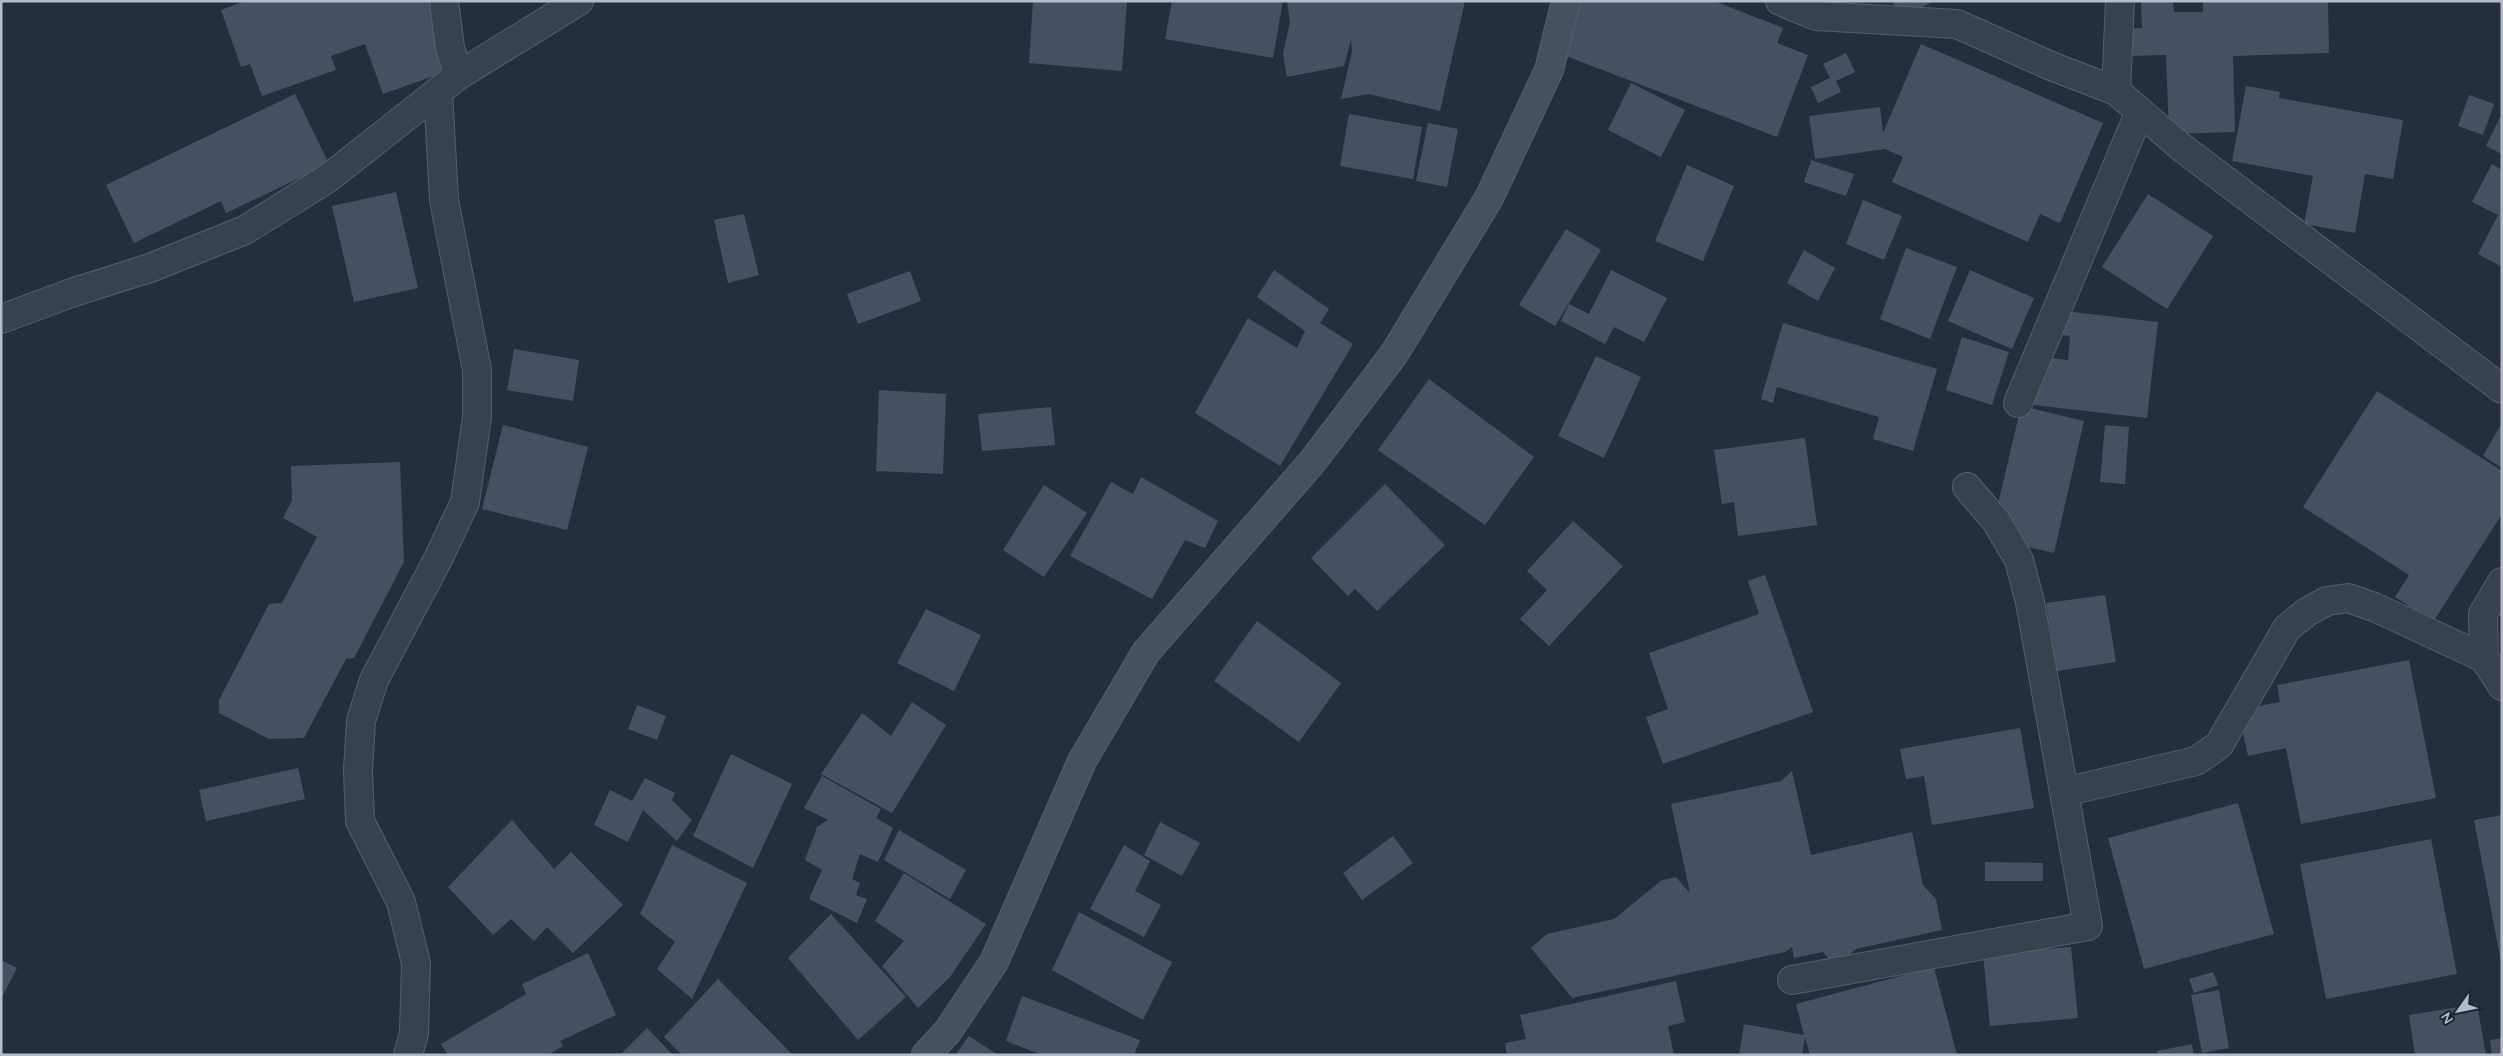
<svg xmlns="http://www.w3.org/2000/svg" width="2503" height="1056" font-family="Quicksand,sans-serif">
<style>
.building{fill:#455162}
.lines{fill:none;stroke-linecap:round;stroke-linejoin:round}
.minor-casing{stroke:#565f6c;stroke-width:30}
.secondary-casing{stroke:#565f6c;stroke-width:30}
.minor{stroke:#38414e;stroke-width:28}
.secondary{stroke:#465061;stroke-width:28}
</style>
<rect width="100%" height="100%" fill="#242f3e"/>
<!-- building -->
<path class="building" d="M 245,1 L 432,1 L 456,68 L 383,94 L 365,44 L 331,56 L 336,70 L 262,96 L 250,64 L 241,67 L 221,10 Z
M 1033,1 L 1127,1 L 1122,71 L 1029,63 Z
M 1172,1 L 1283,1 L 1273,58 L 1165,39 Z
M 1287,1 L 1465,1 L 1440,111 L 1369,94 L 1341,99 L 1352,51 L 1351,40 L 1344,66 L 1287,77 L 1283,54 L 1290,22 Z
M 1573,1 L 1714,1 L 1783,28 L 1777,43 L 1808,55 L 1777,137 L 1553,51 Z
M 1892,1 L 1934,1 L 1900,18 Z
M 2141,1 L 2173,1 L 2174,12 L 2203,12 L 2203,1 L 2328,1 L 2329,53 L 2233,56 L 2235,132 L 2169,134 L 2166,55 L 2127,56 L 2126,29 L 2142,28 Z
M 1921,44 L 2103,123 L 2060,223 L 2040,214 L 2028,242 L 1892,182 L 1903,157 L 1885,149 L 1815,159 L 1809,116 L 1880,107 L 1883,133 Z
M 1846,53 L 1855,72 L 1836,81 L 1841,92 L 1818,103 L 1811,87 L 1830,78 L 1823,64 Z
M 1631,83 L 1685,110 L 1661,157 L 1608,130 Z
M 2246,86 L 2280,92 L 2279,98 L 2403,120 L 2393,179 L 2365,174 L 2355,233 L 2304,224 L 2313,176 L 2232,161 Z
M 295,94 L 329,164 L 226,213 L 221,201 L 134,243 L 106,185 Z
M 2469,95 L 2494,104 L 2483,135 L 2458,126 Z
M 2502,113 L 2502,154 L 2486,146 Z
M 1349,114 L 1422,127 L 1413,179 L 1340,166 Z
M 1428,123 L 1458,129 L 1447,187 L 1416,181 Z
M 1811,160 L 1854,174 L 1846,196 L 1804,182 Z
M 2492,164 L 2502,170 L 2502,267 L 2478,254 L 2498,215 L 2472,202 Z
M 1687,165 L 1734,186 L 1703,261 L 1655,241 Z
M 396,192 L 418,288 L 354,302 L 332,206 Z
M 2148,194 L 2213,236 L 2167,309 L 2102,267 Z
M 1863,200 L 1902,216 L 1884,260 L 1846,244 Z
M 744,214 L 759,275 L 728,283 L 714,220 Z
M 1566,229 L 1601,250 L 1555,326 L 1519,305 Z
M 1906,248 L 1957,267 L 1930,339 L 1880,319 Z
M 1804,250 L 1835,268 L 1818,301 L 1787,283 Z
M 1274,270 L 1329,309 L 1320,323 L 1353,344 L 1280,466 L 1195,413 L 1248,318 L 1297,348 L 1305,331 L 1257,297 Z
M 1611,270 L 1667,298 L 1644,342 L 1614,327 L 1605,344 L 1561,321 L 1569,304 L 1589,314 Z
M 1970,270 L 2034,298 L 2012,349 L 1948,321 Z
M 910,271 L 921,301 L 858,324 L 847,294 Z
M 2056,310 L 2158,322 L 2147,418 L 2034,405 L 2039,357 L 2068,360 L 2070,336 L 2053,334 Z
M 1783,323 L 1937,369 L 1913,451 L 1873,439 L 1879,417 L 1777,387 L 1773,403 L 1761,399 Z
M 1962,337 L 2009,352 L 1992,405 L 1946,390 Z
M 514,349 L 579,360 L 573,401 L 507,390 Z
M 1596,356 L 1641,377 L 1604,458 L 1558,436 Z
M 1429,379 L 1534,457 L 1485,525 L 1378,450 Z
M 879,390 L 946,394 L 943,474 L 876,471 Z
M 2377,391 L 2502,471 L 2502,514 L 2433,622 L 2395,597 L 2409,575 L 2303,507 Z
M 2021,406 L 2084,421 L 2054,553 L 1990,538 Z
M 1051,407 L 1055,445 L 982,451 L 978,414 Z
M 503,425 L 588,447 L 567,530 L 482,509 Z
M 2105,425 L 2129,427 L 2125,484 L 2100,482 Z
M 2500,426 L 2502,427 L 2502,468 L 2483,456 Z
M 1805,438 L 1817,525 L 1738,536 L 1734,502 L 1722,504 L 1714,450 Z
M 400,462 L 404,562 L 354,658 L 346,659 L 304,738 L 269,739 L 219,713 L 219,700 L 269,604 L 282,603 L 317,537 L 283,518 L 292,500 L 291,466 Z
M 1141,477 L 1218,521 L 1205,548 L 1185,540 L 1152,599 L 1070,556 L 1111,482 L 1133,494 Z
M 1385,484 L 1445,545 L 1377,611 L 1355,589 L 1348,596 L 1311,558 Z
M 1044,485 L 1087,513 L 1044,577 L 1003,550 Z
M 1573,521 L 1623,566 L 1549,646 L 1520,619 L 1547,590 L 1527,571 Z
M 1765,575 L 1813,712 L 1663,764 L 1646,717 L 1668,709 L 1649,653 L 1759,614 L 1748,581 Z
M 2105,595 L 2116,662 L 2057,671 L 2046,603 Z
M 926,609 L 981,635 L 954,691 L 897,663 Z
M 1257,621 L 1341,683 L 1299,742 L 1214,681 Z
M 2409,660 L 2436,798 L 2301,824 L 2286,748 L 2248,756 L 2238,710 L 2280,702 L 2277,685 Z
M 912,702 L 946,725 L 892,813 L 821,774 L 862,713 L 891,736 Z
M 637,705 L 666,716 L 657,740 L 628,729 Z
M 2020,728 L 2034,808 L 1932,825 L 1924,776 L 1906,779 L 1900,749 Z
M 731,754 L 792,784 L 753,868 L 693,836 Z
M 298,768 L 305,799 L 206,821 L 199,790 Z
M 1792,771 L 1811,855 L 1912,832 L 1923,885 L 1936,899 L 1942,930 L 1856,949 L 1849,955 L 1829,959 L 1823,952 L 1794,958 L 1792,947 L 1785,952 L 1572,998 L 1531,948 L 1547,934 L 1614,919 L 1662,880 L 1676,877 L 1690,893 L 1671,804 L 1781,781 Z
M 822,776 L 881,809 L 876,818 L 893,828 L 878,862 L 860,854 L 852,879 L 860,883 L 856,895 L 867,899 L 857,923 L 809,899 L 822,870 L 805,860 L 817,827 L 828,820 L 804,808 Z
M 645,778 L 675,793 L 672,800 L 692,820 L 677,841 L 643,810 L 628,842 L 594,825 L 610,790 L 632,801 Z
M 2238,803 L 2274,934 L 2144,969 L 2108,838 Z
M 2502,815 L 2502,962 L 2501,962 L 2474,820 Z
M 512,820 L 554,869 L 571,852 L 623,905 L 573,953 L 547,927 L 534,941 L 511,919 L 493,935 L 448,887 Z
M 1160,822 L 1200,843 L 1182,876 L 1144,855 Z
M 899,830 L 966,870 L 950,899 L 884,860 Z
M 1393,836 L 1413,863 L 1362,900 L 1343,873 Z
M 2431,839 L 2457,974 L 2326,999 L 2300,864 Z
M 672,845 L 747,883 L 692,999 L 657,969 L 675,942 L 640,914 Z
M 1124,845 L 1150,861 L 1135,891 L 1161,905 L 1144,937 L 1090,909 Z
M 1985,862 L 2043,863 L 2043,881 L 1985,881 Z
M 904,873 L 986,924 L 950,977 L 918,1008 L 882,966 L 904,941 L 875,921 Z
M 1079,912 L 1172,962 L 1143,1020 L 1052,970 Z
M 831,914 L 906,997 L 858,1040 L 788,958 Z
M 2071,947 L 2078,1018 L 1990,1026 L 1983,954 Z
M 588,953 L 616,1015 L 560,1041 L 563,1046 L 548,1055 L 448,1055 L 441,1044 L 526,994 L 522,984 Z
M 1,960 L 17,968 L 1,999 Z
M 1934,967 L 1957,1055 L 1810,1055 L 1805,1037 L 1802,1055 L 1739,1055 L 1744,1024 L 1804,1035 L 1796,1004 Z
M 2213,972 L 2218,985 L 2194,993 L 2189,979 Z
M 718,979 L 793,1055 L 682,1055 L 664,1037 Z
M 1676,981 L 1685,1022 L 1668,1026 L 1674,1055 L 1507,1055 L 1505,1043 L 1526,1039 L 1520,1015 Z
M 2219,990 L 2229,1048 L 2202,1053 L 2191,995 Z
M 1022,996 L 1140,1040 L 1134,1055 L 1042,1055 L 1006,1041 Z
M 2477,1004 L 2486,1055 L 2415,1055 L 2409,1015 Z
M 647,1028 L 673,1055 L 620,1055 Z
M 969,1036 L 998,1055 L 955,1055 Z
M 2502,1038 L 2502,1055 L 2492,1055 L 2490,1040 Z
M 2192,1044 L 2194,1055 L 2157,1055 L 2157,1051 Z"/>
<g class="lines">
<defs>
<path id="minor" d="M 444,1 L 450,48 L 459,75
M 1780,1 L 1816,16 L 1957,24 L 2051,66 L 2116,91 L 2181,147 L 2502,389
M 2116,91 L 2120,1
M 1,319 L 74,292 L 150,268 L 245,230 L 327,179 L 459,75 L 579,1
M 2018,403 L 2140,111
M 2502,582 L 2483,614 L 2484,658 L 2502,686
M 2064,792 L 2196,761 L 2219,745 L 2287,628 L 2307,612 L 2327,601 L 2348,598 L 2374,607 L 2484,658
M 1792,980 L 2088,926 L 2030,602 L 2019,560 L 1996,521 L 1967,487
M 408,1055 L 414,1033 L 416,963 L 401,902 L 360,821 L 358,770 L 361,721 L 374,680 L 437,561 L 465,502 L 477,417 L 477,370 L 444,200 L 438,91"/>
<path id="secondary" d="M 926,1055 L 948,1031 L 994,962 L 1082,761 L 1146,652 L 1313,461 L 1394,354 L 1489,198 L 1549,70 L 1566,1"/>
</defs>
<!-- minor casing -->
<use href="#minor" class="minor-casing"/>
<!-- secondary casing -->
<use href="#secondary" class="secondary-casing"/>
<!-- minor -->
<use href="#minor" class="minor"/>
<!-- secondary -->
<use href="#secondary" class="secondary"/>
</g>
<!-- border -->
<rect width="2503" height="1056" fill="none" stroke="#b4bcc9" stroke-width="5"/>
<!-- north arrow -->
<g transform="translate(2458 1011) rotate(237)" stroke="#1d2633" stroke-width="4" paint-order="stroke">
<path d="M0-4L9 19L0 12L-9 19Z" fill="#b4bcc9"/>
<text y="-8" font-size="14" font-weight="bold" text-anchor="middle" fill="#b4bcc9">N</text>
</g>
</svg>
